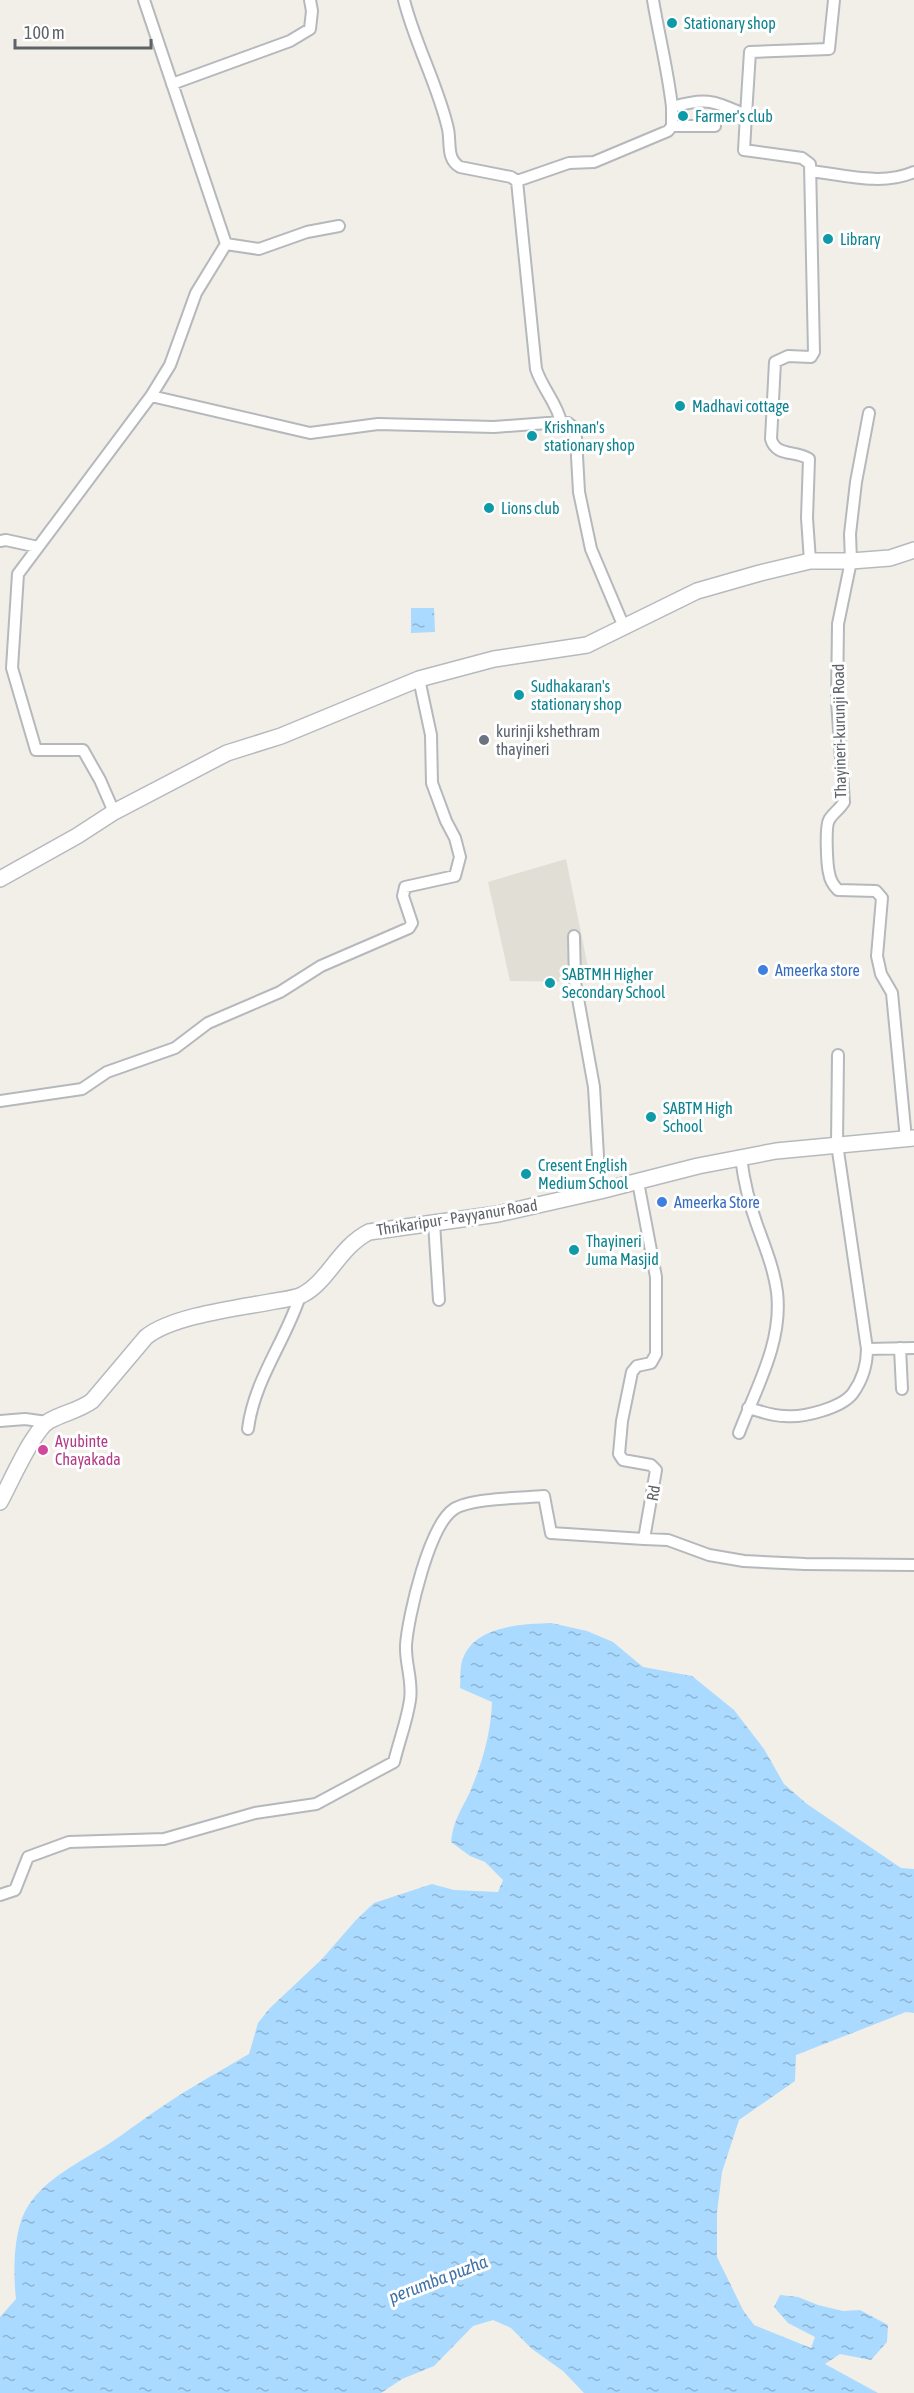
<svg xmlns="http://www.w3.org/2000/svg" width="914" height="2393" font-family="'Asap Condensed',sans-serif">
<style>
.education{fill:#e1ded6}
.water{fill:url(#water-ripples)}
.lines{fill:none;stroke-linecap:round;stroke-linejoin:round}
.minor-casing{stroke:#b5b8bc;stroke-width:14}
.secondary-casing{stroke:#b6babf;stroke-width:18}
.minor{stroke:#fff;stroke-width:10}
.secondary{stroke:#fff;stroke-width:15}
.culture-dot{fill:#0f9aa8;stroke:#fff;stroke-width:2}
.worship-dot{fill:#6b7280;stroke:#fff;stroke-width:2}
.shop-dot{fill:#3f7fe0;stroke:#fff;stroke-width:2}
.hotel-dot{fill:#d1479c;stroke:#fff;stroke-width:2}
.labels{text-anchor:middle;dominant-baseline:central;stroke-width:6;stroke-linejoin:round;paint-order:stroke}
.culture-label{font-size:16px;fill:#0d838f;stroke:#fff;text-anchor:start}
.worship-label{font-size:16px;fill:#5b616d;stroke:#fff;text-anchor:start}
.street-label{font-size:16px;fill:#5f6368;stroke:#fff}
.shop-label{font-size:16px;fill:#366cbe;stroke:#fff;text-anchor:start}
.hotel-label{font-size:16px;fill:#b23c85;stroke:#fff;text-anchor:start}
.water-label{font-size:18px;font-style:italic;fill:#4174aa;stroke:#fff}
</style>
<defs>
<pattern id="water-ripples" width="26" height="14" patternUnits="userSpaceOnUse" patternTransform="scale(1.5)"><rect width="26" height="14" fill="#aadaff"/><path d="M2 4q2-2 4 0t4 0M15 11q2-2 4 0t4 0" fill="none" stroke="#8eb4d2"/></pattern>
</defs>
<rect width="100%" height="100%" fill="#f1efe8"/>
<!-- education -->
<path class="education" d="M 566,859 L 591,982 L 510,981 L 488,882 Z"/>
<!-- water -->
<path class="water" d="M 411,608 L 434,608 L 435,632 L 411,633 Z
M 551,1623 L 587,1631 L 613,1642 L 643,1667 L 692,1676 L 734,1710 L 764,1749 L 784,1784 L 807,1804 L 901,1868 L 914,1869 L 914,2013 L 906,2012 L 796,2055 L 795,2081 L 739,2120 L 722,2172 L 717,2213 L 717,2257 L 743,2310 L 754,2325 L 811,2348 L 815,2337 L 788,2323 L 774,2307 L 780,2295 L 798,2297 L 818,2305 L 843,2311 L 860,2310 L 888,2325 L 887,2342 L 871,2360 L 840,2354 L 825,2364 L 878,2393 L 584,2393 L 563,2371 L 532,2349 L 511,2328 L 493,2320 L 473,2326 L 434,2366 L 402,2379 L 381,2393 L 0,2393 L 0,2317 L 16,2299 C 13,2272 13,2229 28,2206 C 46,2178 80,2162 107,2145 C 126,2133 144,2118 163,2106 C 191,2087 220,2071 249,2054 L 258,2023 L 270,2008 L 322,1959 L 356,1920 L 374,1903 L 432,1884 L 454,1890 L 498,1892 L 503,1880 L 485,1862 L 470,1856 L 451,1842 C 453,1822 460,1812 469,1794 C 482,1764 491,1734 492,1702 L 460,1688 C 461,1679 459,1665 464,1656 C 477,1626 522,1624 551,1623 Z"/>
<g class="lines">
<defs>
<path id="minor" d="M 404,0 C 415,44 438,85 448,129 C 451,143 446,159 460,167 L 511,177 L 517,181 L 536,369 C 542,388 557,403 561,422 L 568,423 L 573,427 L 576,438 L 579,492 L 591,549 L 624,627
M 653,0 C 659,36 668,71 672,107 C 708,97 713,101 746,115 L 744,150 L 802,158 L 810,164 L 814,352 L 811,357 L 788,356 L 775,362 L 771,439 C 776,457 795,450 809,459 L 807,518 L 810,561
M 172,84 L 290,41 L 310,29 L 312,11 L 310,0
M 746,115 L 750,52 L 829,49 L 834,0
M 672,126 L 715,126
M 811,171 C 844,175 883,186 914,172
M 517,181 L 569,163 L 594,162 L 668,131 L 672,126 L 672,107
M 226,244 L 259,249 L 307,232 L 339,226
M 151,396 L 310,433 L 378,424 L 494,427 L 561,422
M 869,413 L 856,482 L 850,534 L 851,561 L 838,624 L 837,701 L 844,802 C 840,809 832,814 829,820 C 825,827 827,865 829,873 C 830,880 833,885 838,890 L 876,891 L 882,898 L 877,956 L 881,974 L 892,993 L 906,1139
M 0,541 L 6,540 L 38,547
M 114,812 L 100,780 L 83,750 L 36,750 L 12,668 L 18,574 L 151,396 L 170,365 L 196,293 L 226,244 L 144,0
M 574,936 L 575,982 L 594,1087 L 600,1191
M 838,1055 L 837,1144 L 867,1349 L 914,1348
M 0,1101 L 82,1089 L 107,1072 L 175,1048 L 208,1023 L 280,992 L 321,966 L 409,928 L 412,923 L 403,896 L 405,887 L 455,876 L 460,857 L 455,838 L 446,821 L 432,783 L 431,735 L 419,679
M 638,1182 L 656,1277 L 656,1354 L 651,1363 L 637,1366 L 632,1372 L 622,1421 L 619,1454 L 623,1460 L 651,1465 L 656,1470 L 644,1539 L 668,1540 L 709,1555 L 744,1561 L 805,1564 L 914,1565
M 434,1223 L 439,1300
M 900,1348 L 902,1389
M 748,1408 C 760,1411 772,1416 785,1416 C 803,1418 842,1408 853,1393 C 863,1379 867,1364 867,1349
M 0,1421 L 25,1419 L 47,1422
M 248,1429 C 254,1380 285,1342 300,1296
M 739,1433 C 756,1388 783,1342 777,1292 C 774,1269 765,1247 757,1225 C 749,1203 744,1181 741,1158
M 0,1895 L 15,1890 L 28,1857 L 69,1842 L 164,1839 L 255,1813 L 316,1804 L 394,1762 C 399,1741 407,1721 410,1700 C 413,1681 405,1663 406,1645 C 408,1617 429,1525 454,1509 C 471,1498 522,1498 544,1496 L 551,1533 L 644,1539"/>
<path id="secondary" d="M 0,879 L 77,836 L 114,812 L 227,753 L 281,736 L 419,679 L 494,659 L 587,645 L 697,591 L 760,573 L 810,561 L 851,561 L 890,558 L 914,550
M 0,1502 C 10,1484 33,1430 49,1421 C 63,1413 78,1411 92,1401 L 146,1337 C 172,1316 237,1308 270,1302 C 280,1300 293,1299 302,1295 C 328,1282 339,1247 369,1232 L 498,1214 L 600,1191 L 698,1166 L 776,1151 L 914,1138"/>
</defs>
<!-- minor casing -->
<use href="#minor" class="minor-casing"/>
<!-- secondary casing -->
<use href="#secondary" class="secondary-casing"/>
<!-- minor -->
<use href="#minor" class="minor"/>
<!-- secondary -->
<use href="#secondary" class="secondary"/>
</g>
<!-- markers -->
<g class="culture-dot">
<circle cx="672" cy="23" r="6"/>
<circle cx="683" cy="116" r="6"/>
<circle cx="828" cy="239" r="6"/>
<circle cx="680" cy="406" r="6"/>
<circle cx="532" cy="436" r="6"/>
<circle cx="489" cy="508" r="6"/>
<circle cx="519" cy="695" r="6"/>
<circle cx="550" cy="983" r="6"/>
<circle cx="651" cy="1117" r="6"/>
<circle cx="526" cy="1174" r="6"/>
<circle cx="574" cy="1250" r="6"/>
</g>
<circle class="worship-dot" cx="484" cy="740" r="6"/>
<g class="shop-dot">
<circle cx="763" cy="970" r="6"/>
<circle cx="662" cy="1202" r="6"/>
</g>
<circle class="hotel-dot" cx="43" cy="1450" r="6"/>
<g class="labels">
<!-- culture labels -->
<g class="culture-label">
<text x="684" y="23">Stationary shop</text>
<text x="695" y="116">Farmer's club</text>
<text x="840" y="239">Library</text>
<text x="692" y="406">Madhavi cottage</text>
<text x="544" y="427">Krishnan's<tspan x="544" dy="18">stationary shop</tspan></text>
<text x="501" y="508">Lions club</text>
<text x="531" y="686">Sudhakaran's<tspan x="531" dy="18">stationary shop</tspan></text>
<text x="562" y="974">SABTMH Higher<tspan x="562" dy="18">Secondary School</tspan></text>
<text x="663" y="1108">SABTM High<tspan x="663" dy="18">School</tspan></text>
<text x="538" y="1165">Cresent English<tspan x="538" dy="18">Medium School</tspan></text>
<text x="586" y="1241">Thayineri<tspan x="586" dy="18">Juma Masjid</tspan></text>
</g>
<!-- worship labels -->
<g class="worship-label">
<text x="496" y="731">kurinji kshethram<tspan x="496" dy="18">thayineri</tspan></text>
</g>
<!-- street labels -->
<g class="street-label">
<text transform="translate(839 731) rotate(-91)">Thayineri-kurunji Road</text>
<text transform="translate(457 1217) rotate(-9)">Thrikaripur - Payyanur Road</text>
<text transform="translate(653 1493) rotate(-80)">Rd</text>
</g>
<!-- shop labels -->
<g class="shop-label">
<text x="775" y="970">Ameerka store</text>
<text x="674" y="1202">Ameerka Store</text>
</g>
<!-- hotel labels -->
<g class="hotel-label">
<text x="55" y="1441">Ayubinte<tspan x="55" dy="18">Chayakada</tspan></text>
</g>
<!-- water labels -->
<g class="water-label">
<text transform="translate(438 2279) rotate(-21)">perumba puzha</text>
</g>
</g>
<!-- scale -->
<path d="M15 39v9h136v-9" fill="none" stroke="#5f6368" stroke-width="3"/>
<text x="24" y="39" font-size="18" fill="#5f6368" stroke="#ffffff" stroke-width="4.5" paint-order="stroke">100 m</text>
</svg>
